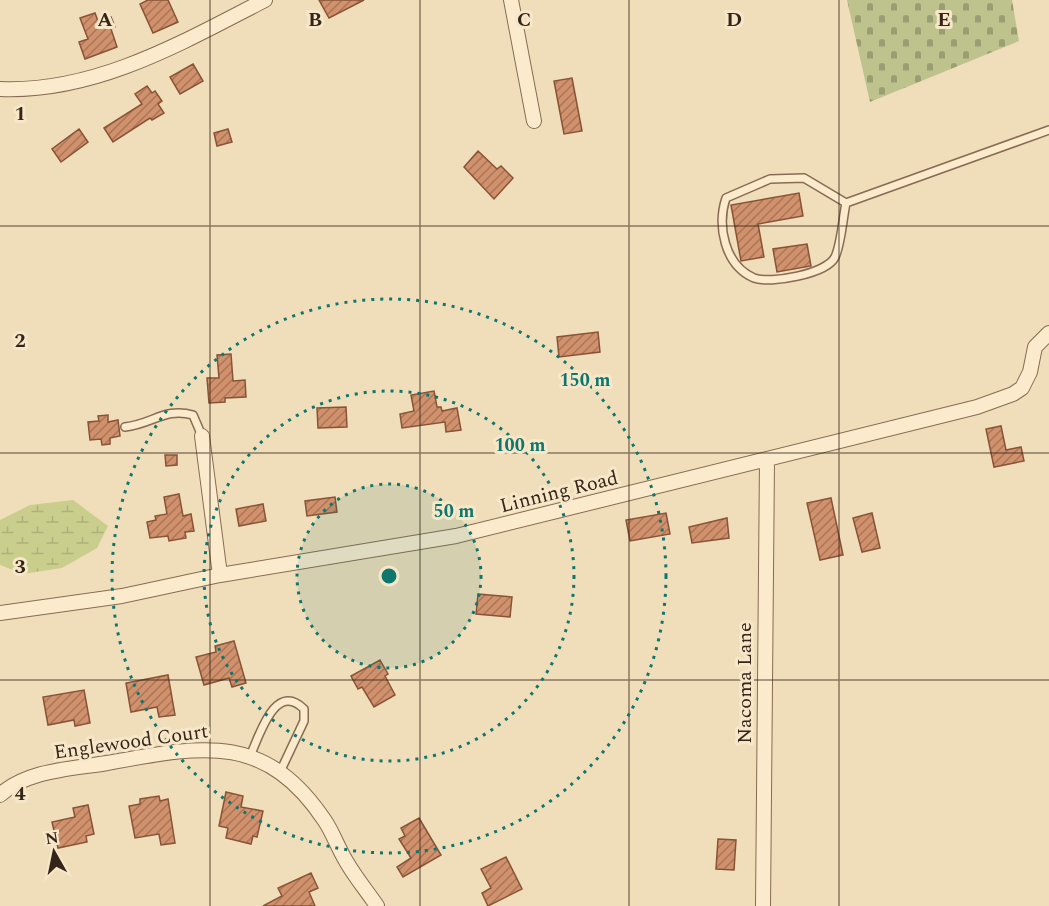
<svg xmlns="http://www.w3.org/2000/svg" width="1049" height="906" font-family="Spectral,serif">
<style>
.wetland{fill:url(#wetland-marsh)}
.cemetery{fill:url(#cemetery-stones)}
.building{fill:url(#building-hatch);stroke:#885337;stroke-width:1.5}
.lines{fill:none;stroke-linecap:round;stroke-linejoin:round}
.service-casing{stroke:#876c53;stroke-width:10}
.minor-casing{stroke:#876c53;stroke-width:16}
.service{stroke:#fbeacc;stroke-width:7}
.minor{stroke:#fbeacc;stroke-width:14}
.grid{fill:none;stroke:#352519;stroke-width:1.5;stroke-opacity:0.55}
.ring{fill:none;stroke:#0f766e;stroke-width:3;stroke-dasharray:3 6}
.labels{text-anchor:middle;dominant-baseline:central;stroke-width:6;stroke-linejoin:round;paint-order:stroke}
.street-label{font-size:20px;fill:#352519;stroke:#f7e7c9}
.grid-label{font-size:20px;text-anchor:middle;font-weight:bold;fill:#352519;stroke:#f7e7c9;stroke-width:6;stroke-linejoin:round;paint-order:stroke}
.centre{fill:#0f766e;stroke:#f7e7c9;stroke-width:3}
.ring-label{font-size:18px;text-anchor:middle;font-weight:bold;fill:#0f766e;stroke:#f7e7c9;stroke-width:6;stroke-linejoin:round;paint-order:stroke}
</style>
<defs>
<pattern id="wetland-marsh" width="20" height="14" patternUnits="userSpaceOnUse" patternTransform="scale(1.5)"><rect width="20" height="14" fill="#cace8d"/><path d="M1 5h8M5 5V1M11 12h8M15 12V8" fill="none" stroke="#aeb179"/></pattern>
<pattern id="cemetery-stones" width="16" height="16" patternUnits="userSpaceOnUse" patternTransform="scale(1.5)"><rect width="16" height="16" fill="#bec28d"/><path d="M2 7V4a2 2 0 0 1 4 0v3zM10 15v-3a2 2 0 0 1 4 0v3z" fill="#9b9d72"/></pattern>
<pattern id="building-hatch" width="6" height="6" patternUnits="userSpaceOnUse" patternTransform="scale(1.5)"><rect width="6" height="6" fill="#d1916c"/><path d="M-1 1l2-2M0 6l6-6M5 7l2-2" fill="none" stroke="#aa7658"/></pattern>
</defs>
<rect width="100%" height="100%" fill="#f0ddb9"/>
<!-- wetland -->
<path class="wetland" d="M 73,500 L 108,526 L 97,548 L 62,568 L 23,574 L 0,565 L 0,520 L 30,505 Z"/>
<!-- cemetery -->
<path class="cemetery" d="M 847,0 L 1012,0 L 1019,41 L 870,102 Z"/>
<!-- building -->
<path class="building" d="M 148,0 L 168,0 L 178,22 L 153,33 L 140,4 Z
M 319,0 L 364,0 L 329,18 Z
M 95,13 L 98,21 L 111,17 L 115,27 L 111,29 L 117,47 L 85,59 L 79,42 L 88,39 L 80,18 Z
M 193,64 L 203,81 L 180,94 L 170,77 Z
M 572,78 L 582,131 L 564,134 L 554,81 Z
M 147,86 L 152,93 L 155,91 L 162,101 L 158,104 L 164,113 L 152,120 L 150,118 L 113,142 L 104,128 L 142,104 L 135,94 Z
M 79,129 L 88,142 L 61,162 L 52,149 Z
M 228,129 L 232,142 L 217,146 L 214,133 Z
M 478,151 L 497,169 L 501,166 L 513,178 L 494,199 L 464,167 Z
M 799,193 L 803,216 L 758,224 L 764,257 L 741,261 L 731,205 Z
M 807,244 L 811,266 L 777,272 L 773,249 Z
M 598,332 L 600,352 L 559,357 L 557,337 Z
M 231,354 L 233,381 L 245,380 L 246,397 L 225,398 L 225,402 L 209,403 L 207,378 L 219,378 L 217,355 Z
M 434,391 L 437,407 L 441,407 L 442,411 L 457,408 L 461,430 L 446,432 L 445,422 L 402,428 L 400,414 L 414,411 L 411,395 Z
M 346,407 L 347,427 L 318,428 L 317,408 Z
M 108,415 L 108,422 L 118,420 L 120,436 L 110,438 L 110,444 L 102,445 L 101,439 L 90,440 L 88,422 L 99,421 L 98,416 Z
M 1001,426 L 1006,450 L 1021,447 L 1024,461 L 994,467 L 986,429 Z
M 165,455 L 177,455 L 177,465 L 166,466 Z
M 179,494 L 183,516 L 191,514 L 194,531 L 185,532 L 186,538 L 169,541 L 168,536 L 150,538 L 147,522 L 156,520 L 155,516 L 167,514 L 164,497 Z
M 335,497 L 337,512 L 307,516 L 305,501 Z
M 831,498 L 843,555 L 820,560 L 807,503 Z
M 263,504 L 266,521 L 239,526 L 236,509 Z
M 666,513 L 670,534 L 630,541 L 626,520 Z
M 872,513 L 880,548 L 862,552 L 853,518 Z
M 727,518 L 729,538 L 692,543 L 689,527 Z
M 478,594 L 512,597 L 510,617 L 476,614 Z
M 234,641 L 246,683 L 232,687 L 229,678 L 204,685 L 196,657 L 216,652 L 215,646 Z
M 380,660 L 388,674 L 385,676 L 395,695 L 374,707 L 362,687 L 358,689 L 351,676 Z
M 168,675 L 175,715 L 159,717 L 157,707 L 131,712 L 126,683 Z
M 84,690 L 90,723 L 75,726 L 74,720 L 48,725 L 43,697 Z
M 226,792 L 243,796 L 241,807 L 263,811 L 257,837 L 253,836 L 251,844 L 226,838 L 228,828 L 219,826 Z
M 159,796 L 160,801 L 168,799 L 175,843 L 161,845 L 159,834 L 135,838 L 129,806 L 140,804 L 140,799 Z
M 88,805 L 94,834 L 86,836 L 87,842 L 58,848 L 52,822 L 75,817 L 73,808 Z
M 419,818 L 441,855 L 403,877 L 397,867 L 411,858 L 399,839 L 405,836 L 401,828 Z
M 718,839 L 736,840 L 734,870 L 716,869 Z
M 506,857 L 522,889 L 488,906 L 482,893 L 491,888 L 481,869 Z
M 311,873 L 318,888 L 309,892 L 315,906 L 263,906 L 282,896 L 278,888 Z"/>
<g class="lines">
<defs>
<path id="service" d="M 804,178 L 846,203 C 843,217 841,245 835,257 C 827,274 770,284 754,278 C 724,265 717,225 726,198 L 770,179 Z
M 846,203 L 1049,130
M 125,427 C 153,424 165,407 193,415 L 202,436
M 250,756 C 259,737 275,680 304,709 L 304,721 L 280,772"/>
<path id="minor" d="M 511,0 L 534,121
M 0,89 C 96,93 183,42 265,0
M 202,436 L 220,575
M 0,613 L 122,596 L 220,575 L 456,536 L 977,407 L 1013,394 L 1022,388 L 1030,372 L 1035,347 L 1049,333
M 0,795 C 27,770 72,769 107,763 C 201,746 265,731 325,821 C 333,833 338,848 346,861 C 355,877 367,891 377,906
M 763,906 L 767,460"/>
</defs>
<!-- service casing -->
<use href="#service" class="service-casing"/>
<!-- minor casing -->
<use href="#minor" class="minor-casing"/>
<!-- service -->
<use href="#service" class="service"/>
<!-- minor -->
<use href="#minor" class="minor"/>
</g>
<!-- grid -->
<path class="grid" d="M 210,0 L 210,906M 420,0 L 420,906M 629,0 L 629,906M 839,0 L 839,906M 0,226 L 1049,226M 0,453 L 1049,453M 0,680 L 1049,680"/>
<!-- distance rings -->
<circle cx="389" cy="576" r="92" fill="#0f766e" fill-opacity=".12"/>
<g class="ring">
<circle cx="389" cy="576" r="92"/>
<circle cx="389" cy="576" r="185"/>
<circle cx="389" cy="576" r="277"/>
</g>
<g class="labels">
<!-- street labels -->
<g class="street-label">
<text transform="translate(559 492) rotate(-14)">Linning Road</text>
<text transform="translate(745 683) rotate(-90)">Nacoma Lane</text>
<text transform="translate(131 742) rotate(-8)">Englewood Court</text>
</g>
</g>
<g class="grid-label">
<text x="105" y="26">A</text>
<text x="315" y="26">B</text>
<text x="524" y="26">C</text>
<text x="734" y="26">D</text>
<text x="944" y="26">E</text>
<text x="20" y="120">1</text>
<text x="20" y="347">2</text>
<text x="20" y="573">3</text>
<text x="20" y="800">4</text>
</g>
<circle cx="389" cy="576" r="9" class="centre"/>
<g class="ring-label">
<text x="585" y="386">150 m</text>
<text x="520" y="451">100 m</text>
<text x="454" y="517">50 m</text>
</g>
<!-- north arrow -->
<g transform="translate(54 852) rotate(351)" stroke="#f7e7c9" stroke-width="4.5" paint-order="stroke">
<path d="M0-4.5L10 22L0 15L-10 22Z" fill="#352519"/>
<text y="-9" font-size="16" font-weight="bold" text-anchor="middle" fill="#352519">N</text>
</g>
</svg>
